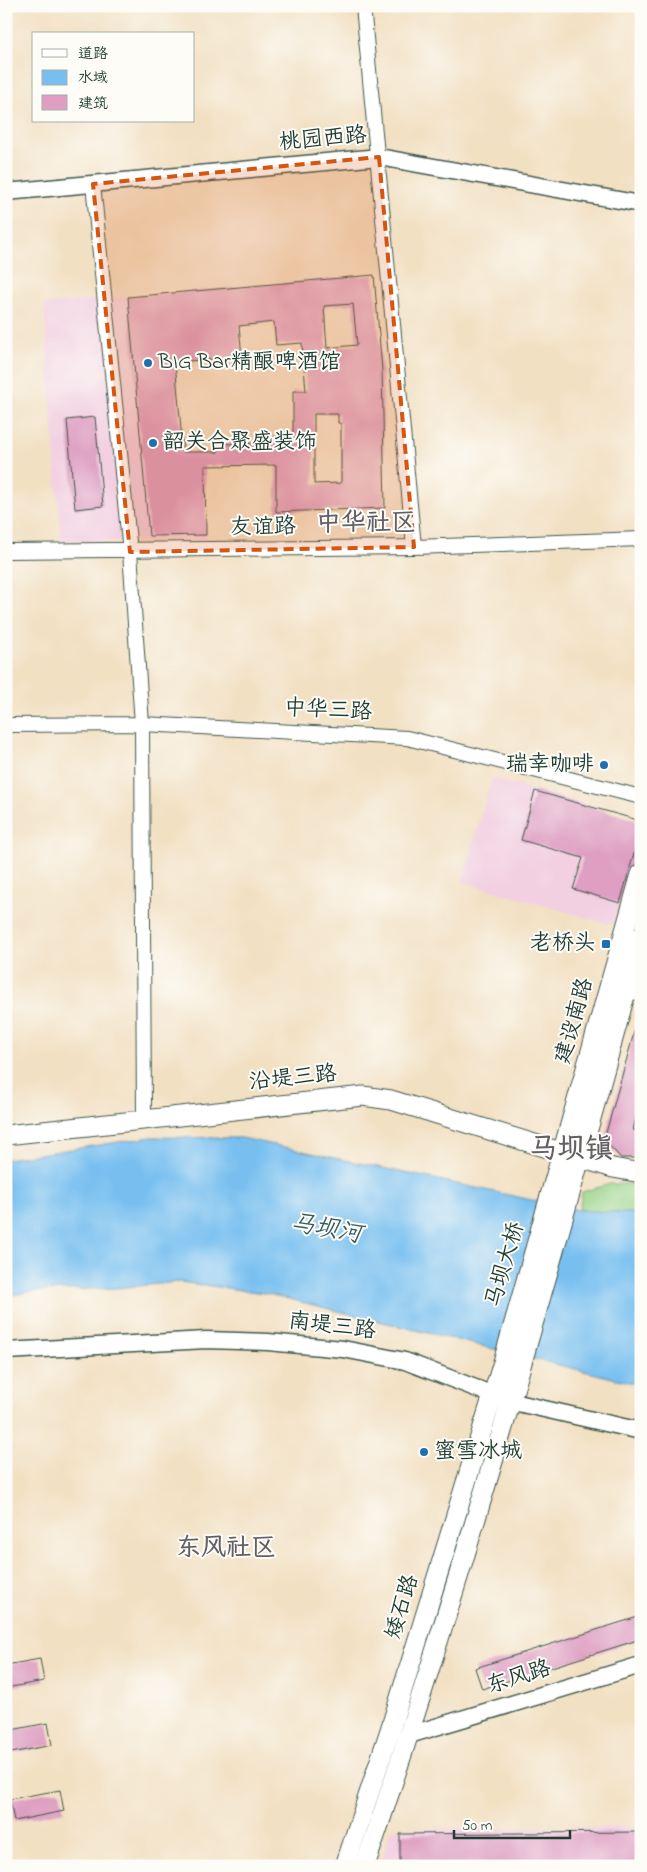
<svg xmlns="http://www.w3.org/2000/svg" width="647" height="1872" font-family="'Indie Flower','LXGW WenKai TC',sans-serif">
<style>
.built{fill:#f2cfe1}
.green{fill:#97d387;stroke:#5b885e}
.water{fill:#78bff0;stroke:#4c7e92}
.building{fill:#de9fc2;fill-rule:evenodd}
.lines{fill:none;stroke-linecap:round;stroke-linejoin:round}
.minor-casing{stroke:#3f5549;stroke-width:16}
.tertiary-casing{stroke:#3f5549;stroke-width:19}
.secondary-casing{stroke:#3f5549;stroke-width:21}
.minor{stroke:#fff;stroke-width:14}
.tertiary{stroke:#fff;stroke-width:16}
.secondary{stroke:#fff;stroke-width:19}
.marked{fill:#d45610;fill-opacity:0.2;stroke:#d45610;stroke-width:4;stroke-dasharray:10 6;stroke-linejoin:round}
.poi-dot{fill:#1f6fb2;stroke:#fdfcf7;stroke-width:2}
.labels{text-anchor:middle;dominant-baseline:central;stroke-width:4;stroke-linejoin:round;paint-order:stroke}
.street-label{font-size:22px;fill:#1f3d34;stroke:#fdfcf7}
.poi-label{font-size:22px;fill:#1f3d34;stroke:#fdfcf7;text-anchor:start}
.water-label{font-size:24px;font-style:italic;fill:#355e63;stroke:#fdfcf7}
.quarter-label{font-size:25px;font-weight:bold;fill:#625f66;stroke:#fdfcf7}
.district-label{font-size:28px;font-weight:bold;fill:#625f66;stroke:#fdfcf7}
</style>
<rect width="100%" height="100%" fill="#fdfcf7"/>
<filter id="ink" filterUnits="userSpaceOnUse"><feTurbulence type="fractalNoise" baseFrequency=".02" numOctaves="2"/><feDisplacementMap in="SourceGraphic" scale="10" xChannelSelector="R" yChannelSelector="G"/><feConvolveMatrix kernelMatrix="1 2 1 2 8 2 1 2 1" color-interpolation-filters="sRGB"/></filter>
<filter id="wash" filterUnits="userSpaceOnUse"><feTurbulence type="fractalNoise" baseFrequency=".0096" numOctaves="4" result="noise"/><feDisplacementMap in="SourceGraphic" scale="20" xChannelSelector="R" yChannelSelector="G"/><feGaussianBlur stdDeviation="1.12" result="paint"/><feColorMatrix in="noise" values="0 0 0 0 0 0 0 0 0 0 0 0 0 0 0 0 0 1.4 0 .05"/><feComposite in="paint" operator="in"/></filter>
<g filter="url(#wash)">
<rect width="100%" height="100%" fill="#f2e0c3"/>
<!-- built -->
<path class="built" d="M 243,287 L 246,326 L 173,332 L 186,487 L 205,486 L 207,540 L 61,542 L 44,304 Z
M 492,778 L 641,821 L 641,829 L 613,925 L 462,882 Z
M 641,1827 L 641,1866 L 380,1866 L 391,1829 Z"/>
<!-- green -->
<path class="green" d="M 610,1184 L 641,1184 L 641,1214 L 579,1210 L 582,1192 Z"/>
<!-- water -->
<path class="water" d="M 151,1137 L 242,1138 L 579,1210 L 641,1214 L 641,1385 L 264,1293 L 179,1282 L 117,1288 L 35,1291 L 6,1296 L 6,1159 Z"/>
<g id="blocks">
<!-- building -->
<path class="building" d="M 374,275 L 382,370 L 385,508 L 276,512 L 276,465 L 205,466 L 206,535 L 149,536 L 128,297 ZM 353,304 L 357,345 L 327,348 L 324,306 ZM 274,322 L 276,345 L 302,343 L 306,391 L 293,391 L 293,437 L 270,437 L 270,443 L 218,444 L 218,452 L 183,452 L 175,362 L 242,357 L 239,326 ZM 314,414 L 338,414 L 338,423 L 341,423 L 341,483 L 314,484 Z
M 95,417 L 103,506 L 75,509 L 67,420 Z
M 535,791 L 641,821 L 641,829 L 620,903 L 573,889 L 583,858 L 521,840 Z
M 637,1022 L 641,1023 L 641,1098 L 633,1130 L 641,1130 L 641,1158 L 621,1158 L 604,1140 Z
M 641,1616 L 641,1639 L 482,1689 L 475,1668 Z
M 40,1659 L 44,1681 L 6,1688 L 6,1665 Z
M 48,1723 L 52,1745 L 6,1754 L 6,1731 Z
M 60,1790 L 64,1811 L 14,1821 L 10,1799 Z
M 641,1832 L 641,1866 L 400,1866 L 400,1834 Z"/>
</g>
</g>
<g filter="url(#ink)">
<use href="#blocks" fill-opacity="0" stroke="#3f5549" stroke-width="1"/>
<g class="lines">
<defs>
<path id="minor" d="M 363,6 L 414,547
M 93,184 L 130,552 L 142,724 L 144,1120
M 6,551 L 414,547 L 641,539
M 6,725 L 142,724 L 407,738 L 641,797
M 625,992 L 641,993"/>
<path id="tertiary" d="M 6,192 L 379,157 L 641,204
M 6,1351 L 206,1340 L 268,1342 L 343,1349 L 405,1361 L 509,1401 L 641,1431
M 409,1735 L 641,1665"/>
<path id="secondary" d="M 6,1135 L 363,1096 L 391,1100 L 613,1168 L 641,1173
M 345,1866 L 390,1730 L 503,1362 L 641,874
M 365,1866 C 469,1560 556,1248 641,937"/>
</defs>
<!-- minor casing -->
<use href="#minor" class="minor-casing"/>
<!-- tertiary casing -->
<use href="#tertiary" class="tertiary-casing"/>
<!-- secondary casing -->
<use href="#secondary" class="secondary-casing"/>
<!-- minor -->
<use href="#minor" class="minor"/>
<!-- tertiary -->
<use href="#tertiary" class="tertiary"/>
<!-- secondary -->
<use href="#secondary" class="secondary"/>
</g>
</g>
<!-- marked area -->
<path class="marked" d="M 379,157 L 414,547 L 130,552 L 93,184 Z"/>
<!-- markers -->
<g class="poi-dot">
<circle cx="148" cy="363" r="5"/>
<circle cx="153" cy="443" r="5"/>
<circle cx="604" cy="765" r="5"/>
<rect x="601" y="939" width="10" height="10" rx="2.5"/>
<circle cx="424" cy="1452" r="5"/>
</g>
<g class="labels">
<!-- street labels -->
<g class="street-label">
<text transform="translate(323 140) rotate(-5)">桃园西路</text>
<text transform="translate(263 528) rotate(-1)">友谊路</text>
<text transform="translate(328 711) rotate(3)">中华三路</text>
<text transform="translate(575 1021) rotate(-74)">建设南路</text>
<text transform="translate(293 1079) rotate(-6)">沿堤三路</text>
<text transform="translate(506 1265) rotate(-74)">马坝大桥</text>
<text transform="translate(332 1327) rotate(7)">南堤三路</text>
<text transform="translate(403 1607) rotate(-73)">矮石路</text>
<text transform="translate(519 1678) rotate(-17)">东风路</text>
</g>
<!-- poi labels -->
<g class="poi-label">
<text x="158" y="363">BIG Bar精酿啤酒馆</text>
<text x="163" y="443">韶关合聚盛装饰</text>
<text x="594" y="765" text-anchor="end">瑞幸咖啡</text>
<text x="596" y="944" text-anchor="end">老桥头</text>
<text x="434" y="1452">蜜雪冰城</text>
</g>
<!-- water labels -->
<g class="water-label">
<text transform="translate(326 1230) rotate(10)">马坝河</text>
</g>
<!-- quarter labels -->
<g class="quarter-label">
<text x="366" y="524">中华社区</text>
<text x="226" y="1549">东风社区</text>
</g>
<!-- district labels -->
<g class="district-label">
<text x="571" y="1150">马坝镇</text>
</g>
</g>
<!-- margin -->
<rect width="647" height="1872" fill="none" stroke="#fdfcf7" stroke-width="25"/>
<!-- legend -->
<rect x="32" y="32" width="162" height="90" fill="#fdfcf7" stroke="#a4b0a9"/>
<rect x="42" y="49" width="25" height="8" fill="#ffffff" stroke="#a4b0a9"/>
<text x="78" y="58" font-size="15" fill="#1f3d34">道路</text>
<rect x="42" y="70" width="25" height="15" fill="#78bff0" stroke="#a4b0a9"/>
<text x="78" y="82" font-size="15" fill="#1f3d34">水域</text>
<rect x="42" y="95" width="25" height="15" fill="#de9fc2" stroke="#a4b0a9"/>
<text x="78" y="108" font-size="15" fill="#1f3d34">建筑</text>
<!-- scale -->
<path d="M454 1830v8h116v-8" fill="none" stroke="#1f3d34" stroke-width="2.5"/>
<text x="462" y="1830" font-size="15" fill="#1f3d34" stroke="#fdfcf7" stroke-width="4" paint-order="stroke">50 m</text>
</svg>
